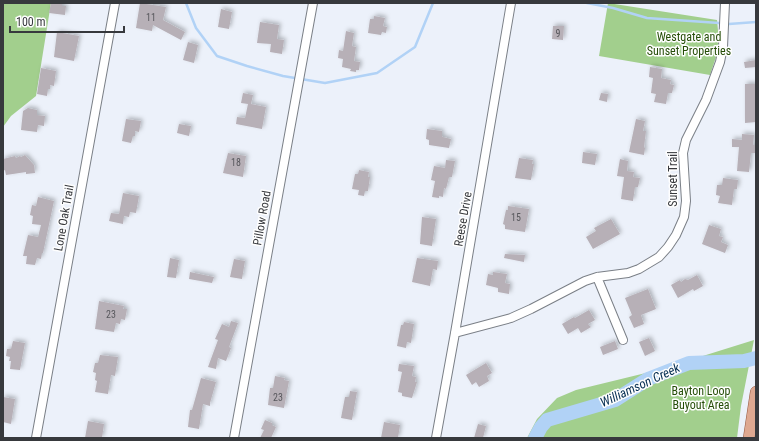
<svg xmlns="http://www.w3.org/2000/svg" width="759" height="441" font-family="'Roboto Condensed',sans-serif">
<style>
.green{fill:#a2cf8d}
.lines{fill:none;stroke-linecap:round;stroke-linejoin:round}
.stream{stroke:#b1d2f6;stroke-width:2.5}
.river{stroke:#b1d2f6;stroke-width:14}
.building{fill:#b7b0b7;filter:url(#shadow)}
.minor-casing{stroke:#7a7f86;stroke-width:10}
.major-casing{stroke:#955b44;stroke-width:12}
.minor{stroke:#fff;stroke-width:8}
.major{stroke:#dea891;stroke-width:11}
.labels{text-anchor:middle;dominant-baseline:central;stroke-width:3;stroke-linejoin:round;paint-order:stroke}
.number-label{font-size:10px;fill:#57575c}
.park-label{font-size:12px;fill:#254d07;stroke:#fefefe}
.street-label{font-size:12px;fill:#37393d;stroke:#fefefe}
.water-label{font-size:13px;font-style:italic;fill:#032c50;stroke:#fefefe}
</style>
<defs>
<filter id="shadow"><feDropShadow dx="2" dy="-2" stdDeviation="2" flood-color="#0004"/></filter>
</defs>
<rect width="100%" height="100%" fill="#ecf1fa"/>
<!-- green -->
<path class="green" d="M 3,3 L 51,3 L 36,96 L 11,116 L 3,127 Z
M 608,3 L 717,20 L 719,41 L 716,57 L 710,75 L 599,56 Z
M 754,340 L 741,406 L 737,438 L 527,438 L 537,419 L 557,398 L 576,390 L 658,370 Z"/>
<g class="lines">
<!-- stream -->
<path class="stream" d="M 186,3 L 196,28 L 217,56 L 247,66 L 283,76 L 325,83 L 377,73 L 415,47 L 433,3
M 587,3 L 613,8 L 647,18 L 719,23
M 729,24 L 756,22"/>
<!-- river -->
<path class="river" d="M 535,438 L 541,427 L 547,420 L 615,400 L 648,379 L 689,363 L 744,361 L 756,358"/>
</g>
<!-- building -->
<path class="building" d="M 51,3 L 62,3 L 62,6 L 66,6 L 65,15 L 49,13 Z
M 140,3 L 166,7 L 163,20 L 185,32 L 181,40 L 153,25 L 152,31 L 136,28 Z
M 221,9 L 232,12 L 229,29 L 218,27 Z
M 374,16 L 385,18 L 383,26 L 387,27 L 386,33 L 382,32 L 381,35 L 368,33 L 370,19 L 374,19 Z
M 260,22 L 279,25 L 277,39 L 284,40 L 282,54 L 270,52 L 271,44 L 257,43 Z
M 553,26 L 564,26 L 563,40 L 552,39 Z
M 346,31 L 354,33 L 352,46 L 356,47 L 354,61 L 360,62 L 359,70 L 356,70 L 356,72 L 350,71 L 351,69 L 342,67 L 343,59 L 338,58 L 339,50 L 343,51 Z
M 57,32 L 79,36 L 74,61 L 54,57 Z
M 188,42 L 198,45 L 194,63 L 183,60 Z
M 756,60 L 756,67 L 745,68 L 744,62 Z
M 650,67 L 662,69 L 661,78 L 671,80 L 670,84 L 674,85 L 672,93 L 668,93 L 666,104 L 654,102 L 656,94 L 651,93 L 653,78 L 649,77 Z
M 41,68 L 56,71 L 54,86 L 50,85 L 50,89 L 48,89 L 47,96 L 37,94 Z
M 745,84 L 756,84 L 756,122 L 745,123 Z
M 243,93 L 253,95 L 251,104 L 266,107 L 262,129 L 236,124 L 237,117 L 245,118 L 248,104 L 241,103 Z
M 601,93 L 608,94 L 607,102 L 599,100 Z
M 28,108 L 37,110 L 37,115 L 45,116 L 44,126 L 38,125 L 37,132 L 21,130 L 23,111 Z
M 126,119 L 141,121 L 139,132 L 135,131 L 135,136 L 133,136 L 131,143 L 122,141 Z
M 636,119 L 645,121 L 643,131 L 646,131 L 644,147 L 645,148 L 644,155 L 629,152 Z
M 179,124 L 191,126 L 189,136 L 177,133 Z
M 427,129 L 442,131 L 442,136 L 443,137 L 451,139 L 449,148 L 429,145 L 429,140 L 426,139 Z
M 742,134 L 754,135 L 753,145 L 756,145 L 756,153 L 751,153 L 749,172 L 737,171 L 739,147 L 732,147 L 732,139 L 742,140 Z
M 583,152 L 597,154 L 595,165 L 582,163 Z
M 228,153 L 246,156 L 243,177 L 223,173 Z
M 25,155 L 34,165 L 35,173 L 26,174 L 26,172 L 6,175 L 5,170 L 3,171 L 3,159 L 15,156 L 16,158 L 20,156 L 21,157 Z
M 519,158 L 533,160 L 532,164 L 534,164 L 531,180 L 515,178 Z
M 620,159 L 628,161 L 627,171 L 634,172 L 633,177 L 640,178 L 638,187 L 635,187 L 633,201 L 621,199 L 624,177 L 617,176 Z
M 446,160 L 455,161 L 452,177 L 449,177 L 446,189 L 444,188 L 443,197 L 439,196 L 439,198 L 432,197 L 435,181 L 431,180 L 434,166 L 445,168 Z
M 359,170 L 369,172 L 368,177 L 370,177 L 368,191 L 365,191 L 364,196 L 358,195 L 359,190 L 352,189 L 355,174 L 358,174 Z
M 723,178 L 738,180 L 737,189 L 734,189 L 732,205 L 718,203 L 720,196 L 716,195 L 717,185 L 722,185 Z
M 123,193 L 139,196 L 136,213 L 130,212 L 129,217 L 124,216 L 123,224 L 109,221 L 111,213 L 119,214 Z
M 38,197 L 54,201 L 43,253 L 42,253 L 41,259 L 37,258 L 35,265 L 26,264 L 27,256 L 23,256 L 28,235 L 38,237 L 41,225 L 32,224 L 33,216 L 30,215 L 32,205 L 36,206 Z
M 508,206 L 529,209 L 525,232 L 505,229 L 505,225 L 503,224 L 506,210 L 508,210 Z
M 422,217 L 436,219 L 432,246 L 420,244 Z
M 611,219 L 620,234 L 593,249 L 586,237 L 596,231 L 594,228 Z
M 709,225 L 721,229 L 719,236 L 723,237 L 721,242 L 728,245 L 725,253 L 702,244 Z
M 505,254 L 525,255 L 524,262 L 504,258 Z
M 170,258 L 179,260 L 176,278 L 167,277 Z
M 417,258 L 438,261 L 437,270 L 433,269 L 430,286 L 412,282 Z
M 234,259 L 245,261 L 242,279 L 230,277 Z
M 190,272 L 214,277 L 212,283 L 189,279 Z
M 493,272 L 507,274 L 505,283 L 510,284 L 509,294 L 498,292 L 498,288 L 486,285 L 488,274 L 493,275 Z
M 697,275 L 703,286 L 694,291 L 693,289 L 678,298 L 671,285 L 680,280 L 681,282 L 685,279 L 688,280 Z
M 648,289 L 656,309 L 641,315 L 644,324 L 634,328 L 629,317 L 632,315 L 625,298 Z
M 99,301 L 124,306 L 123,309 L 127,309 L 125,320 L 121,319 L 120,324 L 116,323 L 114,332 L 95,329 Z
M 589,310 L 595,320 L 588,324 L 591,327 L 581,333 L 578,328 L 568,334 L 562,324 L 574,317 L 575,318 Z
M 231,321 L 238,323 L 229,347 L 231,348 L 226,361 L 218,358 L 216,369 L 208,367 L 218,340 L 215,339 L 222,324 L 229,327 Z
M 404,322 L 414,324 L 411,343 L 407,342 L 406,348 L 397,346 L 401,325 L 403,325 Z
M 649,338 L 655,351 L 645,356 L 639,342 Z
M 13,341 L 25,343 L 20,370 L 10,369 L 11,361 L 9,361 L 10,357 L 6,356 L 7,349 L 11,349 Z
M 615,341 L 618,349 L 603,355 L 600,347 Z
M 100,355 L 118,357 L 115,376 L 111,375 L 108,394 L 95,392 L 97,381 L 95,380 L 96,373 L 93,372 L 95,363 L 98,363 Z
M 486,363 L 492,373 L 487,376 L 489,381 L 479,387 L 476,382 L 472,385 L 466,375 Z
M 399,364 L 414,366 L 412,376 L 416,377 L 415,382 L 417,382 L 412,398 L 402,396 L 402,393 L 398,392 L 402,372 L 398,371 Z
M 275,376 L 285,378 L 284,380 L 289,381 L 284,408 L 268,405 L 270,388 L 273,388 Z
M 201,378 L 216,382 L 210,403 L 210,406 L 203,404 L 199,429 L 188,427 L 190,410 L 192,410 Z
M 350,391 L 357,392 L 352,420 L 341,418 L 345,397 L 349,397 Z
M 3,397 L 15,399 L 11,424 L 3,422 Z
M 265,420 L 272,423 L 272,425 L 276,427 L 271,438 L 260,438 L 264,430 L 261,429 Z
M 88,421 L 104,424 L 102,438 L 85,438 Z
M 384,422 L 400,425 L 398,438 L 381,438 Z
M 478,424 L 486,426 L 483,438 L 474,438 Z"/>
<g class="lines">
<defs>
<path id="minor" d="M 597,277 L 623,340
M 455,333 L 511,318 L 531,309 L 585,281 L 597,277 L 628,273 L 639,269 L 659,257 L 668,247 L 676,235 L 684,217 L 686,201 L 683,153 L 686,140 L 706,100 L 720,62 L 723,47 L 725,3
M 36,438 L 115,3
M 234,438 L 313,3
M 436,438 L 455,333 L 511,3"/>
<path id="major" d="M 749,438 L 756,392"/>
</defs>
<!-- minor casing -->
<use href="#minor" class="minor-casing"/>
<!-- major casing -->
<use href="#major" class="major-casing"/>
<!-- minor -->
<use href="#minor" class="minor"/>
<!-- major -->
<use href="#major" class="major"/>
</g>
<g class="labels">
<!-- number labels -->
<g class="number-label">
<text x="151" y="17">11</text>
<text x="558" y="33">9</text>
<text x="236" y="162">18</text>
<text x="516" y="217">15</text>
<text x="111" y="314">23</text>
<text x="278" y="397">23</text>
</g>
<!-- park labels -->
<g class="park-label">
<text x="689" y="37">Westgate and<tspan x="689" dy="14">Sunset Properties</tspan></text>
<text x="701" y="391">Bayton Loop<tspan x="701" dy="14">Buyout Area</tspan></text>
</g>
<!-- street labels -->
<g class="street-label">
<text transform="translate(673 179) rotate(-90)">Sunset Trail</text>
<text transform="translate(64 218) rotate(-80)">Lone Oak Trail</text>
<text transform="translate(262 218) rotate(-80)">Pillow Road</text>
<text transform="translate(463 219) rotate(-80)">Reese Drive</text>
</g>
<!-- water labels -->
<g class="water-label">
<text transform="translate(640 385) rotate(-25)">Williamson Creek</text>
</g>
</g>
<!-- border -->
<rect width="759" height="441" fill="none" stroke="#37393d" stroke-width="8"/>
<!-- scale -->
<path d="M10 26v6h114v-6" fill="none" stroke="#37393d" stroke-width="2"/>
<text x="16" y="26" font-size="12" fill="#37393d" stroke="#fefefe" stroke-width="3" paint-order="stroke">100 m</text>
</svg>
